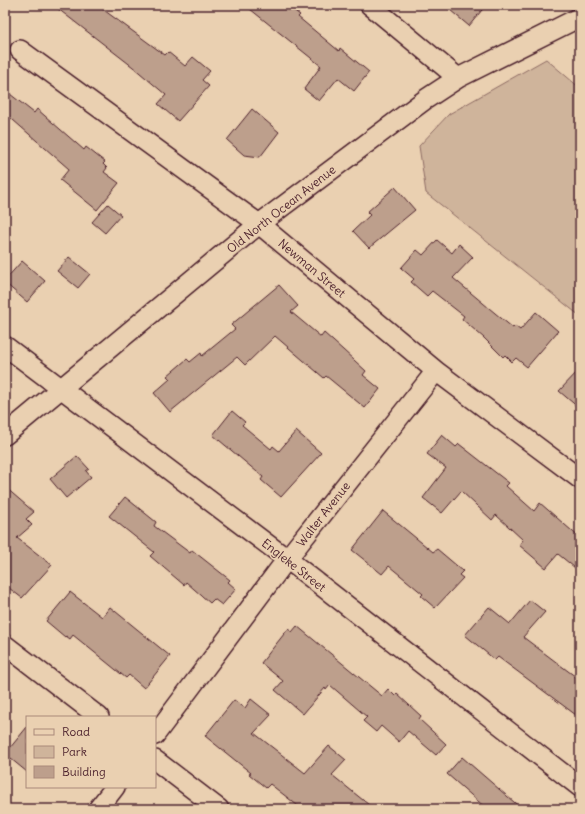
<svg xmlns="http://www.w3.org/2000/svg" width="585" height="814" font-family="Delius,sans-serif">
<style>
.green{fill:#cfb49b;stroke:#8c6a63}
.building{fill:#bd9f8c;stroke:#4a1f2b}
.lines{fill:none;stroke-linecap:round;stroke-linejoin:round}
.street-casing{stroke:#4a1f2b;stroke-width:22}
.street{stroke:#ead0b1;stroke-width:19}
.labels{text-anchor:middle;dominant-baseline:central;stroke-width:3;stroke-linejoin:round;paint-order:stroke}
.street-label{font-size:12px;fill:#4a1f2b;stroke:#ead0b1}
</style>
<rect width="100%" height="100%" fill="#ead0b1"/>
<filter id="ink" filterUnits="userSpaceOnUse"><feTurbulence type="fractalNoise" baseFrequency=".025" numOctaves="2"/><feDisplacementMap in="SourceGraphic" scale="8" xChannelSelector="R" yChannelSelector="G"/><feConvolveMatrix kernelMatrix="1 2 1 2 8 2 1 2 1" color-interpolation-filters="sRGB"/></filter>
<g filter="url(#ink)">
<!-- green -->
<path class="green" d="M 546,59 L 580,88 L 580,316 L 426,193 L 419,146 L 449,114 Z"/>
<!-- building -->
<path class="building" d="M 53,5 L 97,5 L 165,55 L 168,52 L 185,66 L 193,57 L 210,71 L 202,80 L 209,86 L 178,121 L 158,104 L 166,95 L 133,67 Z
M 245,5 L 287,5 L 300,15 L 298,17 L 339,51 L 340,48 L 369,72 L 354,91 L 338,78 L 319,101 L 304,89 L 321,66 Z
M 444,5 L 486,5 L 469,26 Z
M 5,90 L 34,113 L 37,109 L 84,150 L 86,147 L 105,162 L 103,164 L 107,168 L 104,172 L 119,183 L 97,210 L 60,180 L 69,169 L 5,113 Z
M 252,109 L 279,132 L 260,157 L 244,155 L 227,140 Z
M 395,187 L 415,210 L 369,248 L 353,231 L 370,215 L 367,212 Z
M 108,204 L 121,215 L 105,233 L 92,222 Z
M 437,240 L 452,253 L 459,244 L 473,257 L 453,278 L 513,328 L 515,326 L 520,330 L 536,312 L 558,331 L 527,367 L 516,358 L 512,362 L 505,355 L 503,357 L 484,338 L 462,319 L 464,316 L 432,291 L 427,296 L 411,282 L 414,279 L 401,268 L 417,250 L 423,255 Z
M 69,257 L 90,274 L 78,288 L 57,271 Z
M 22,261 L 45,281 L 27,302 L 5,283 L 5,280 Z
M 279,285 L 298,306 L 291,312 L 321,337 L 324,333 L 343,350 L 366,371 L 363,375 L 380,389 L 365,408 L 326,376 L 324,378 L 275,336 L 245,365 L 237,357 L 170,412 L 154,393 L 170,379 L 167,376 L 187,359 L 190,362 L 201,353 L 202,356 L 235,329 L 231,325 Z
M 580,369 L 580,409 L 559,391 Z
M 232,411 L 245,422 L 242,425 L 271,449 L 273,446 L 279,451 L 296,431 L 321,453 L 281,497 L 261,480 L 263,477 L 213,435 Z
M 442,435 L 456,447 L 459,444 L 509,483 L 506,486 L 534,511 L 540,503 L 580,538 L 580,572 L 558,554 L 546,568 L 519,545 L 523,540 L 496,515 L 492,520 L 461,491 L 442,513 L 423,498 L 446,468 L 427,454 Z
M 77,456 L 89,469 L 86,471 L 91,477 L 66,498 L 50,479 Z
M 5,487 L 34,512 L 26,519 L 32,525 L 17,538 L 52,565 L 22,598 L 5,585 Z
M 125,497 L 156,522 L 154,526 L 190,553 L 192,550 L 230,580 L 228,582 L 236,589 L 222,605 L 214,599 L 210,603 L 186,582 L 184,585 L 150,556 L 154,552 L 109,516 Z
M 383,511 L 433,552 L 437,549 L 463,571 L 459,575 L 463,578 L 435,608 L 421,596 L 423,594 L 389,566 L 382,574 L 352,550 Z
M 70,592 L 102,617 L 110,607 L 170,656 L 144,688 L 129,675 L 126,678 L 73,635 L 70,639 L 66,636 L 65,637 L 46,621 Z
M 530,600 L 545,612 L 523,637 L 580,680 L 580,718 L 498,657 L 495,660 L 465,635 L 489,607 L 510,624 Z
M 297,626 L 382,696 L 388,689 L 395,696 L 397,694 L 421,716 L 419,719 L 446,744 L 436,755 L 408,731 L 399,742 L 381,726 L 376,732 L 363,721 L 367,717 L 330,685 L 326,690 L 325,688 L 303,714 L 275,690 L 283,681 L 261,663 L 288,629 L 292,632 Z
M 251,699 L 271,715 L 254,733 L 305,773 L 329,746 L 346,760 L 332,775 L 374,809 L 302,809 L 270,784 L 266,788 L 249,774 L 251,773 L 205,736 L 234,700 L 245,708 Z
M 27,727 L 27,772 L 5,754 Z
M 462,757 L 522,809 L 487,809 L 447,774 Z"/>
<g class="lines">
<defs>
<path id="street" d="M 370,5 L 458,78
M 20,50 L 259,224 L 436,371 L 580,479
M 5,346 L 287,559 L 580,787
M 5,435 L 259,224 L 426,99 L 458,78 L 580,17
M 5,645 L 99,717
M 155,735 L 287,559 L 436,371
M 155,760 L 219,809
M 98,809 L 115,787"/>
</defs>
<!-- street casing -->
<use href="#street" class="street-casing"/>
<!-- street -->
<use href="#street" class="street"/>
</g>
</g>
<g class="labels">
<!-- street labels -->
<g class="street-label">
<text transform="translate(281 209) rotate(-38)">Old North Ocean Avenue</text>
<text transform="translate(312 268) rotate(40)">Newman Street</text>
<text transform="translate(323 514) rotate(-52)">Walter Avenue</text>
<text transform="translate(294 565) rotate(38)">Engleke Street</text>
</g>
</g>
<!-- margin -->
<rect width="585" height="814" fill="none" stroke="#ead0b1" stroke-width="20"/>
<rect x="10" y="10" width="565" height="794" fill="none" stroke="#4a1f2b" stroke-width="1.5" filter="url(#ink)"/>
<!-- legend -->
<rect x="26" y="716" width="130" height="72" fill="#ead0b1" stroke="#aa897b"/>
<rect x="34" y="729" width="20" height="6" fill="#ead0b1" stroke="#aa897b"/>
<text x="62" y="736" font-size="12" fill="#4a1f2b">Road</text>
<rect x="34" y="746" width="20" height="12" fill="#cfb49b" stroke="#aa897b"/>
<text x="62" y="756" font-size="12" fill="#4a1f2b">Park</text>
<rect x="34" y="766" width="20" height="12" fill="#bd9f8c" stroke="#aa897b"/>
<text x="62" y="776" font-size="12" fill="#4a1f2b">Building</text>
</svg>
